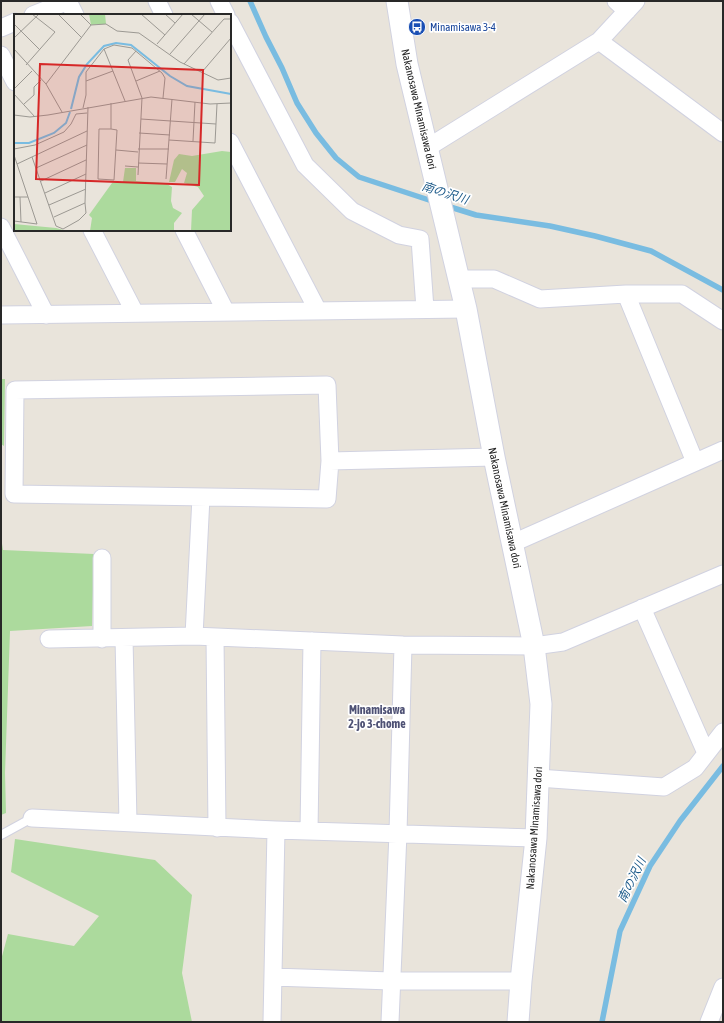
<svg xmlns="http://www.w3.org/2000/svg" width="724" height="1023" font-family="'Asap Condensed','Noto Sans JP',sans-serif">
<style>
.green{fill:#acda9d}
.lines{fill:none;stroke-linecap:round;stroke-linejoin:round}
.stream{stroke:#79bce1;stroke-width:5.5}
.service-casing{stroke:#d1d2e0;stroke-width:10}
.minor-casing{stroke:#d1d2e0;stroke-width:19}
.tertiary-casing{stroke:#d1d2e0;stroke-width:23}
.service{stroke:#fff;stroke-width:8}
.minor{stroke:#fff;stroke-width:17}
.tertiary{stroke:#fff;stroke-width:21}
.labels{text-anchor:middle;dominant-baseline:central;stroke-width:3.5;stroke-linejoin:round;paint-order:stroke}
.transit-label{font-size:11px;fill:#164399;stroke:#fff;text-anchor:start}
.street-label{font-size:11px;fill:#282828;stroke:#fff}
.water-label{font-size:12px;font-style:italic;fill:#1b5989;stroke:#fff}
.neighbourhood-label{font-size:12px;font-weight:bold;fill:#4e5174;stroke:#fff}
.inset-river{fill:none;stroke:#79bce1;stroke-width:2}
.inset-road{fill:none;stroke:#9c9993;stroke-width:1}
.view{fill:#d62828;fill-opacity:0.15;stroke:#d62828;stroke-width:2}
.inset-edge{fill:none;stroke:#282828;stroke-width:2}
</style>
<rect width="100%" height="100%" fill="#e9e4db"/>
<!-- green -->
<path class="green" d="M 1,379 L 5,379 L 4,446 L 1,444 Z
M 1,537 L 3,550 L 94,554 L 92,626 L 10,631 L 5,773 L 6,813 L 1,815 Z
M 15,839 L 155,860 L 192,895 L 182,973 L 192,1022 L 1,1022 L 1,960 L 8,934 L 74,946 L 99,916 L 11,872 Z"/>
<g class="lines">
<!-- stream -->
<path class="stream" d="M 250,1 L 266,37 L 282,68 L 297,103 L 316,133 L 336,158 L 359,177 L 435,202
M 447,206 L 476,215 L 550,226 L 595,236 L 651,251 L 723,290
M 602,1022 L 620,931 L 650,866 L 680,821 L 723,766"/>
<defs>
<path id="service" d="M 1,835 L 32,818"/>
<path id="minor" d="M 68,1 L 75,15
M 157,1 L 164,15
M 219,1 L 226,15
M 616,1 L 627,11
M 33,15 L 68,1
M 230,22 L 305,165 L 352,211 L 399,235 L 420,239 L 425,309
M 1,28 L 15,22
M 599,41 L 636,1
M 1,55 L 15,82
M 230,142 L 318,311
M 427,148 L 599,41 L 723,133
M 1,227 L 46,315
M 92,230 L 135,313
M 184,230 L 226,312
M 459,279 L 494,279 L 540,299 L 626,294 L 682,294 L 723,321
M 626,294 L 695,462
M 1,315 L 466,309
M 330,461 L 327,385 L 15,390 L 14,494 L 327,499 L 330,461 L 494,457
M 513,543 L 723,450
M 102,558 L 102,639
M 642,608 L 706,753
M 194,636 L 201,497
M 215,637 L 217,828
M 124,638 L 128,822
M 49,639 L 194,636 L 403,645 L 534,646 L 563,642 L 723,574
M 538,778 L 664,787 L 695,768 L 723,732
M 32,818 L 276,830 L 536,838
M 309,831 L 312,641
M 273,977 L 391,981 L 521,981
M 272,1022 L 276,830
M 390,1022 L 398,833 L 403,645
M 709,1022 L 723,987"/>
<path id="tertiary" d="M 397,1 L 407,64 L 466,309 L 494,457 L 534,646 L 541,704 L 536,838 L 521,981 L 518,1022"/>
</defs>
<!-- service casing -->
<use href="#service" class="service-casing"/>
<!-- minor casing -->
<use href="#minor" class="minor-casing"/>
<!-- tertiary casing -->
<use href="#tertiary" class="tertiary-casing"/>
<!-- service -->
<use href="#service" class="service"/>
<!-- minor -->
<use href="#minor" class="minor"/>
<!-- tertiary -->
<use href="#tertiary" class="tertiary"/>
</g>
<!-- icons -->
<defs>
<symbol id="bus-disc" viewBox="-11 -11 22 22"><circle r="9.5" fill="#1a4fb4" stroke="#fff"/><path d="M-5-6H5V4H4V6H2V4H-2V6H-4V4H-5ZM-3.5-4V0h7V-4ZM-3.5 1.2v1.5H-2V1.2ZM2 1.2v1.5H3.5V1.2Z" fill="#fff"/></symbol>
</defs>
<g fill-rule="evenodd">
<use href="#bus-disc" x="407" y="17" width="20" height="20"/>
</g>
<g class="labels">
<!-- transit labels -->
<g class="transit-label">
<text x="430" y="27">Minamisawa 3-4</text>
</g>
<!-- street labels -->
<g class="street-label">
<text transform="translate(419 109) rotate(77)">Nakanosawa Minamisawa dori</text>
<text transform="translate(505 508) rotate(78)">Nakanosawa Minamisawa dori</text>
<text transform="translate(534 828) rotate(-86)">Nakanosawa Minamisawa dori</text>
</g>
<!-- water labels -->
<g class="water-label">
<text transform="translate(445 193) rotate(18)">南の沢川</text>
<text transform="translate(632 880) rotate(-64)">南の沢川</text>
</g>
<!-- neighbourhood labels -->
<g class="neighbourhood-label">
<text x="377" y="710">Minamisawa<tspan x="377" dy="14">2-jo 3-chome</tspan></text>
</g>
</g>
<!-- overview -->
<g transform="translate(14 14)">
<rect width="217" height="217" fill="#e9e4db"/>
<path d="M 75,0 L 91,0 L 92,10 L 77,11 ZM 208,137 L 217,138 L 217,217 L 177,217 L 178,196 L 190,182 L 184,173 L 170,169 L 173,159 L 168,155 L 161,168 L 155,168 L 160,146 L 165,140 L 178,142 ZM 111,154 L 122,154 L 122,167 L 151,169 L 158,173 L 157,187 L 159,194 L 168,199 L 160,209 L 160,217 L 76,217 L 78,204 L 75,201 L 98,169 L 109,168 ZM 0,210 L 42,214 L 53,217 L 0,217 Z" fill="#acda9d"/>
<path class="inset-river" d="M 57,95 L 65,63 L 73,50 L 90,32 L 102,29 L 117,31 L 156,62 L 173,72 L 217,80M 0,129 L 15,129 L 40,119 L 52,109 L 56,98"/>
<path class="inset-road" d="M 44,0 L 68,24M 66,0 L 77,11M 127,0 L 151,21M 151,0 L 161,9M 177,0 L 198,18M 0,10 L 26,36M 0,24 L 25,0M 143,30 L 169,0M 0,35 L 32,70M 90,35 L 111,87M 122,37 L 114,46 L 128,84 L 124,161M 156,40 L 191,0M 170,50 L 210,5 L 217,5M 12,51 L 41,18 L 18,0M 188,58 L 217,24M 72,67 L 99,57M 122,67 L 146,57M 0,75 L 18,57M 0,80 L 21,103M 10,90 L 20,81 L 20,73 L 27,66M 69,94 L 72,81 L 72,58 L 90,35 L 100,31 L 118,34 L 148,59 L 151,64 L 149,84M 48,98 L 32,70 L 77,11 L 92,10 L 103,17 L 125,19 L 166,48 L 204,66 L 217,64M 0,101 L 16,103 L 34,101 L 137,83 L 196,90 L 217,89M 127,105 L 202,110M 97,115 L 85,115 L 84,165 L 100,166 L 103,116 L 97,115 L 97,89M 125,119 L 156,121M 155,126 L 201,129 L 203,90M 179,127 L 181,88M 0,135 L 21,131 L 50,118 L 57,110 L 62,100 L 73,99M 124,135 L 155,135M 102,136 L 124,138M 0,141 L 23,210 L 0,207M 18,143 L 42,212 L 49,215 L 65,206 L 72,199 L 71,189M 124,149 L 153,150M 3,150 L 73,117M 111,152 L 124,153M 22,154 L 73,131M 152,165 L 158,85M 27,167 L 72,146M 31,179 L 72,160M 0,183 L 14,183M 6,183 L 7,208M 35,191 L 72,175M 40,203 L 71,189 L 74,93"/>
<path class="view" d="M 26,50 L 189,56 L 185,171 L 22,165 Z"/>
<rect width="217" height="217" class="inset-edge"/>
</g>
<!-- border -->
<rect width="724" height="1023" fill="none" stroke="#282828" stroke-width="4"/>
</svg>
